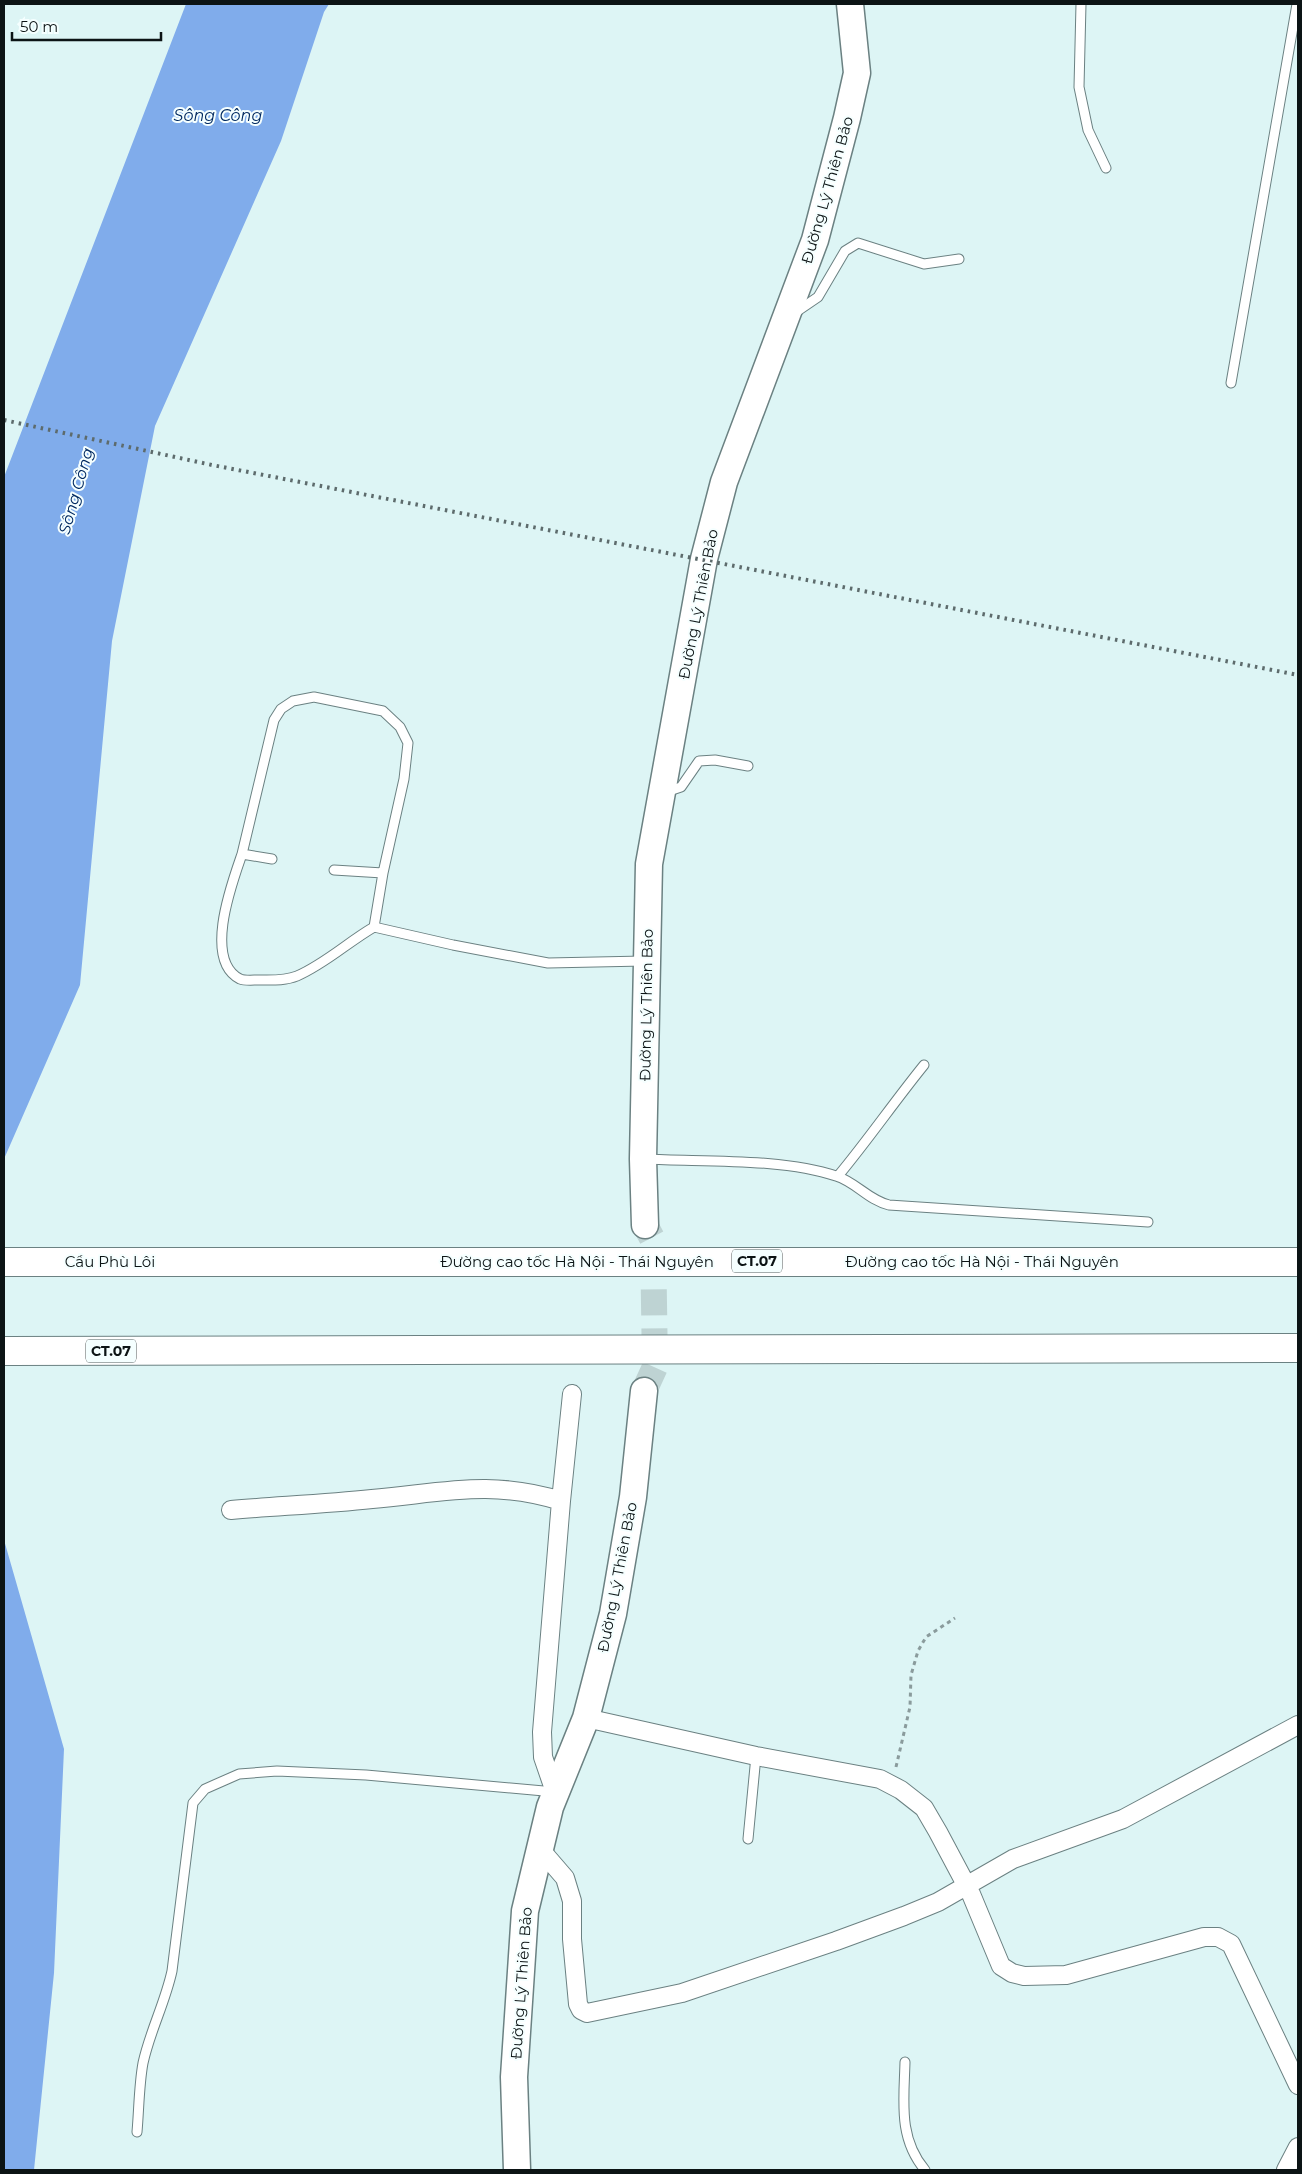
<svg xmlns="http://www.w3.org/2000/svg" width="1302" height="2174" font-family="Montserrat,sans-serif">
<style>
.water{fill:#80aceb}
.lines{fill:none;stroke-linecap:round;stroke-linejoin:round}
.secondary-tunnel{stroke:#bed3d3;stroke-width:26;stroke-dasharray:26 13;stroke-linecap:butt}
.service-casing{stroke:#6b8182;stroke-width:11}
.minor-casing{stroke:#6b8182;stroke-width:20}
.secondary-casing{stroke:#6b8182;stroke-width:29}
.motorway-casing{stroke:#6b8182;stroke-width:30}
.path{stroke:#8a9b9c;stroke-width:3;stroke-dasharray:4 4;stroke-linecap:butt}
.service{stroke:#fff;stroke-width:9}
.minor{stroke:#fff;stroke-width:18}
.secondary{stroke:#fff;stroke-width:26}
.motorway{stroke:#fff;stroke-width:28}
.rail{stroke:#5d6b6c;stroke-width:4;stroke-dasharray:2.5 5;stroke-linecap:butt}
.labels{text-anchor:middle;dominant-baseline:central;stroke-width:4;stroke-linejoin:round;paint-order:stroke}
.shield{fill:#f5ffff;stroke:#525a5b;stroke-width:1}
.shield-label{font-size:14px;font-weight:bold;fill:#0c1415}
.street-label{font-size:15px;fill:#0c1415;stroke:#f5ffff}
.water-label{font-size:16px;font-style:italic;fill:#002960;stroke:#f5ffff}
</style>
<rect width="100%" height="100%" fill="#ddf5f5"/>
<!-- water -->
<path class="water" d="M 186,4 L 329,4 L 324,12 L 281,141 L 155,426 L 112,641 L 80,985 L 4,1159 L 4,477 Z
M 4,1540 L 64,1749 L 54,1973 L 34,2170 L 4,2170 Z"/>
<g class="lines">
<!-- secondary-tunnel -->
<path class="secondary-tunnel" d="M 644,1391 L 655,1367 L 653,1240 L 645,1225"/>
<defs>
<path id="service" d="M 1081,4 L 1079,87 L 1088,130 L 1106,168
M 796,312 L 818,297 L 845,251 L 858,243 L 924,264 L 959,259
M 1231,383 L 1297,4
M 666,792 L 681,787 L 699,761 L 715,760 L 748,766
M 242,854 L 274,720 L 281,709 L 293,701 L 314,697 L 383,711 L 400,727 L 408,743 L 404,779 L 383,873
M 272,859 L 242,854 C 232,883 203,960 240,979 C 245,981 253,980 259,980 C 271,980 285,981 297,976 C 325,964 348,942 374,927 L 453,945 L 548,963 L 644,961
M 334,870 L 383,873 L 374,927
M 646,1159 C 703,1162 783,1158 836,1176 C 856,1182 868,1200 889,1205 L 1148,1222
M 838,1176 C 868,1140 894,1102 924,1065
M 748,1839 L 756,1756
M 905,2062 C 904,2101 898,2138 925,2170
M 137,2132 C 139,2109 139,2085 143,2063 C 150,2031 165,2003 172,1971 L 193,1803 L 205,1789 L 239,1774 L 277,1771 L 366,1775 L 555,1792"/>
<path id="minor" d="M 231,1510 C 278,1506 325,1504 372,1499 C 442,1493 491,1479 561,1501 L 572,1394
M 586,1718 L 756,1756 L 880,1779 L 901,1790 L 924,1808 L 938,1832 L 971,1894 L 1001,1966 L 1012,1973 L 1024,1976 L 1066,1975 L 1204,1937 L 1218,1937 L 1231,1944 L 1298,2085
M 555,1792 L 543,1757 L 542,1732 L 561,1501
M 540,1849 L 565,1878 L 572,1901 L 572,1939 L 578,2004 L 581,2010 L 587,2013 L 682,1993 L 836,1941 L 904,1916 L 938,1902 L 1013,1859 L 1123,1819 L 1298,1725
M 1286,2170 L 1298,2147"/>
<path id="secondary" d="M 645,1225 L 643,1159 L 649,864 L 704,559 L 724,482 L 815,240 L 847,118 L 857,73 L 850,4
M 517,2170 L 514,2077 L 525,1911 L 550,1807 L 586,1718 L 613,1614 L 633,1497 L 644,1391"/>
<path id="motorway" d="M 4,1262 L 1298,1262
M 4,1351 L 1298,1348"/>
</defs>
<!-- service casing -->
<use href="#service" class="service-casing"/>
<!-- minor casing -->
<use href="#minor" class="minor-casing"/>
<!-- secondary casing -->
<use href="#secondary" class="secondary-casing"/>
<!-- motorway casing -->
<use href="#motorway" class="motorway-casing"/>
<!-- path -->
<path class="path" d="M 896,1767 L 910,1707 L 911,1675 L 918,1651 L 926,1637 L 955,1618"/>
<!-- service -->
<use href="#service" class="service"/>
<!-- minor -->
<use href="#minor" class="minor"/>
<!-- secondary -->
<use href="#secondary" class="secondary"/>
<!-- motorway -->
<use href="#motorway" class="motorway"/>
<!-- rail -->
<path class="rail" d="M 4,420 L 212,465 L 1298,675"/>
</g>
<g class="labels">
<!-- shield labels -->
<g class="shield">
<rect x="732" y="1249.5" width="50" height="23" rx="4"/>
<rect x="86" y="1339.5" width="50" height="23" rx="4"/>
</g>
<g class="shield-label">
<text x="757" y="1261">CT.07</text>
<text x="111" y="1351">CT.07</text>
</g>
<!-- street labels -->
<g class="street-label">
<text transform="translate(827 190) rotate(-74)">Đường Lý Thiên Bảo</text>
<text transform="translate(698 604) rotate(-79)">Đường Lý Thiên Bảo</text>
<text transform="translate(646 1005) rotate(-89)">Đường Lý Thiên Bảo</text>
<text x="110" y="1261">Cầu Phù Lôi</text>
<text x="577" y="1261">Đường cao tốc Hà Nội - Thái Nguyên</text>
<text x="982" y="1261">Đường cao tốc Hà Nội - Thái Nguyên</text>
<text transform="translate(617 1577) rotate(-79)">Đường Lý Thiên Bảo</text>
<text transform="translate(521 1983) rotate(-86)">Đường Lý Thiên Bảo</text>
</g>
<!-- water labels -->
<g class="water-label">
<text x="218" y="115">Sông Công</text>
<text transform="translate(76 491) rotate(-74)">Sông Công</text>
</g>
</g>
<!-- border -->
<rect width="1302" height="2174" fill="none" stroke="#0c1415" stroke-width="10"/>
<!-- scale -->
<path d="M12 32v8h149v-8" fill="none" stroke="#0c1415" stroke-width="2.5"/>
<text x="20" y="32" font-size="15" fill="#0c1415" stroke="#f5ffff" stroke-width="4" paint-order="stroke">50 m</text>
</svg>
